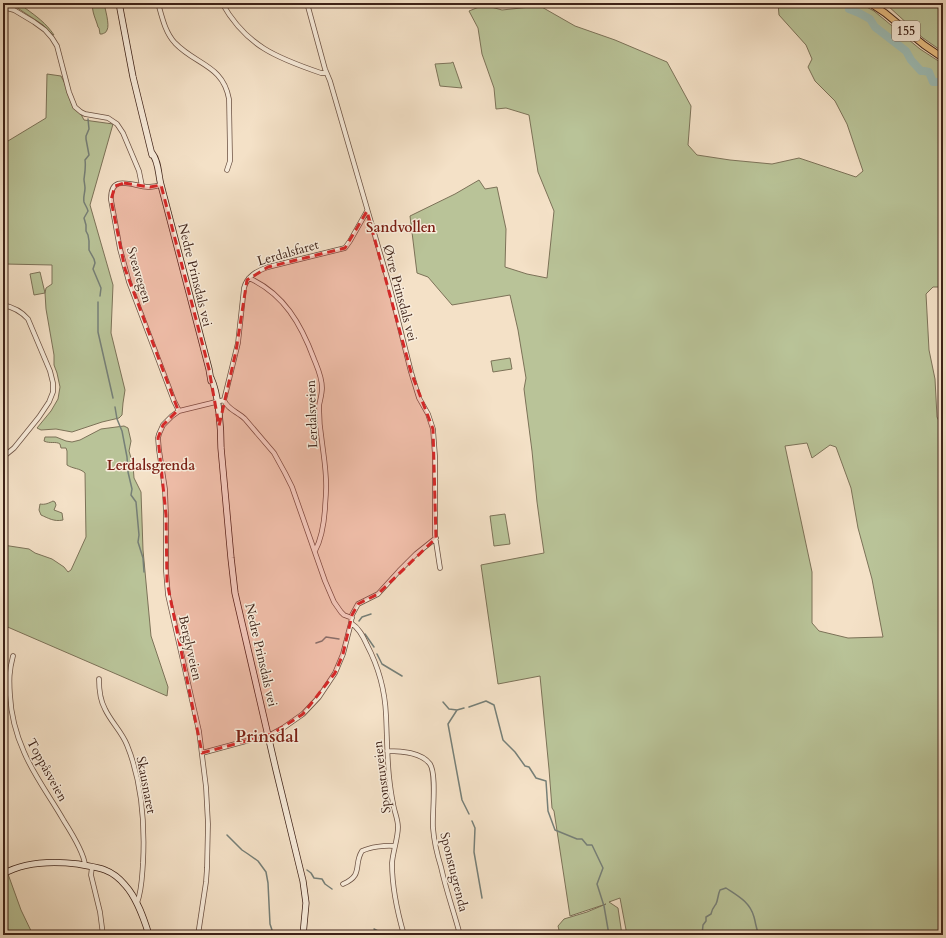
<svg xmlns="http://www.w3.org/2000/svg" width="946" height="938" font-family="Cardo,serif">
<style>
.green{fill:#b9c398;stroke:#7c7258;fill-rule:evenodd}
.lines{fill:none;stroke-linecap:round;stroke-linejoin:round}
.stream{stroke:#767f77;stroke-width:1.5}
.river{stroke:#9cbdb7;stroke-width:8}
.street-casing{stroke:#6c5244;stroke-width:5.5}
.secondary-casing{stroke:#3e2218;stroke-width:7}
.primary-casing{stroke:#3e2218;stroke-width:8}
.street{stroke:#f8ecdb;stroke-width:4}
.secondary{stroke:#f8ecdb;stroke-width:5.5}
.primary{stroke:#eac084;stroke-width:6}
.marked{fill:#d62828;fill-opacity:0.2;stroke:#d62828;stroke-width:3;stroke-dasharray:8 5;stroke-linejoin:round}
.labels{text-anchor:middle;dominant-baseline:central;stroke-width:3;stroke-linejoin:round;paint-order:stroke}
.shield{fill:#f8ecdb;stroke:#765f52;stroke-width:1}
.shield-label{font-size:12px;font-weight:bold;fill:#3e2218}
.street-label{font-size:13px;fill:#3e2218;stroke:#f8ecdb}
.neighbourhood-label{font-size:14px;font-weight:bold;fill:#7a1f14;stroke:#f8ecdb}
.district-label{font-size:17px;font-weight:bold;fill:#7a1f14;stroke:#f8ecdb}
</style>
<rect width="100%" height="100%" fill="#f4e1c7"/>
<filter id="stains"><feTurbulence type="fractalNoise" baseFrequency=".005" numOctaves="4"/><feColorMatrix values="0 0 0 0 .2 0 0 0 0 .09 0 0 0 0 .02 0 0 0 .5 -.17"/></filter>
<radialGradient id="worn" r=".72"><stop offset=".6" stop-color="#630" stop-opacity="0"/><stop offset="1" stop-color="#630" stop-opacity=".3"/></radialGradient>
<!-- green -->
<path class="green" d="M 10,3 L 16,3 L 18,4 L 19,3 L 27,3 L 25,8 C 36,16 46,23 54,35 L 53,35 L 43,25 Z
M 93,3 L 104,3 C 105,9 110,25 107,30 C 106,33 104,33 102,34 L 100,34 L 99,28 L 98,27 C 96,19 91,11 93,3 Z
M 778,3 L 859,3 L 874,11 L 920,49 L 943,64 L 943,287 L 933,287 L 926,294 L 929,350 L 935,379 L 937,417 L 943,429 L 943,935 L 627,935 L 620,898 L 609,902 L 618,908 L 622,935 L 562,935 L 560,934 L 558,926 L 564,919 L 587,912 L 606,904 L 570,916 L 554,811 L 552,808 L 549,769 L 540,676 L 498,684 L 481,565 L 544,553 L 537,502 L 532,451 L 524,389 L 526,378 L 518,330 L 510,295 L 452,305 L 428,277 L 417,273 L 410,216 L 455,194 L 479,180 L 485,189 L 497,187 L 506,229 L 505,267 L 527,274 L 547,278 L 554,211 L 538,172 L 529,115 L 506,108 L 496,109 L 494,88 L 482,54 L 478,28 L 469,11 L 484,5 L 502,10 L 540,6 L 575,26 L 615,40 L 667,62 L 691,106 L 688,145 L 697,155 L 730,160 L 772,164 L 799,158 L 856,177 L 863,171 L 847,124 L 835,101 L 815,81 L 808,67 L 812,59 L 806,45 L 779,15 ZM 807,443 L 812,458 L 830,445 L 836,447 L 851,488 L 858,528 L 872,579 L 883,637 L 848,638 L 819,631 L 812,623 L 812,572 L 785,446 Z
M 886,3 L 943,3 L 943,52 L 923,38 L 887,5 Z
M 453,62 L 462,88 L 440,86 L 435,64 L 451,63 Z
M 47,74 L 61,76 L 84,120 L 113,124 L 90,205 L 113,285 L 111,333 L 125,390 L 123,403 L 122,415 L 119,418 L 102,422 L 72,432 L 56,429 L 41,430 L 37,428 L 51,411 L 58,399 L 60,387 L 57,373 L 54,365 L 54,355 L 46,309 L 45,293 L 34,295 L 30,274 L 40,272 L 45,293 L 46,288 L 52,284 L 52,265 L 5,264 L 3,237 L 3,144 L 46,118 Z
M 510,358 L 512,369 L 493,372 L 491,361 Z
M 124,426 L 128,428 L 131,441 L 129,451 L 133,465 L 134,478 L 141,492 L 143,550 L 151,636 L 168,687 L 167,696 L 3,625 L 3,545 L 29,549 L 35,553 L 52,559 L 64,567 L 68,572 L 71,570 L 86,537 L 85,473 C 80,468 73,469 67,465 L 67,451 L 66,448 L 61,448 L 60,444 C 56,441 50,444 44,441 L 45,437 L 56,437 L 66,441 L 72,442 L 80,440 L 101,429 Z
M 53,501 L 55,502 L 56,505 L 54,510 L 62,513 L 63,520 C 54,522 48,518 41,515 L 39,510 L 40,504 C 45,505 49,503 53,501 Z
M 505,514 L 510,544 L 494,546 L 490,516 Z
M 8,874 L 21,910 L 33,935 L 3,935 L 3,878 Z"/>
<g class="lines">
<!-- stream -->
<path class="stream" d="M 88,119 L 89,129 L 86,136 L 86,139 L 89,155 L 85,160 C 86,166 85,172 84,179 C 84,182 85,185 85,188 C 85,193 83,197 84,202 C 85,205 87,207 88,211 L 84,218 L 86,225 L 86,231 L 88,235 L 89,241 L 89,250 L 94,259 L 95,263 L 93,269 L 101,288 L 100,296
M 98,302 L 98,332 L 113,398
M 115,407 L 117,419 L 122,431 L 127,457 L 128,472 L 132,489 L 131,495 L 136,502 L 139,535 L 138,542 L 143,558 L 144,572
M 359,621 L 362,617 L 371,614
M 365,634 L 374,647
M 316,643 L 322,641 L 326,637 L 339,639
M 377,654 L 382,664 L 402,676
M 443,702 L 449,709 L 457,710 L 464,708
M 469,707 L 486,701 L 494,705 L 503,740 L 515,752 L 525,766 L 529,767 L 536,778 L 546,781 L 548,811 L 555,830 L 577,839 L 582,839 L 587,845 L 592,845 L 603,868 L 597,884 L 604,906 L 609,935
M 457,710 L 448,724 L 462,800 L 469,814
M 472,821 L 475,828 L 474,852 L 482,898
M 227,835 L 242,850 L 248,854 L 258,861 L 266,872 L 268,883 L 270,924 L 272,930 L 272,935
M 307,870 L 311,873 L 314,878 L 322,879 L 325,884 L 332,889
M 374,929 L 382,933 L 383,935
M 702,935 L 703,925 L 706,921 L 706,917 L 711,914 C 712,909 713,908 716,904 C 718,900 718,894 720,890 L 726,888 C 738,896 750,902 754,917 C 756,924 756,929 759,935"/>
<!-- river -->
<path class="river" d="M 849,9 L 859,13 L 870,19 L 875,27 L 906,51 L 911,60 L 921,71 L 924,71 L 929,72 L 933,82 L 943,82"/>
<defs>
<path id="street" d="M 158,3 C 162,17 165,32 175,43 C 196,65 223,65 229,99 L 230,155 L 230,161 L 227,170
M 222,3 C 246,46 277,58 321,73 L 326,73
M 307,3 L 325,69 L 330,81 L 389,284 L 411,372 L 419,398 L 428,414 L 433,429 L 435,456 L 435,535 L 440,568
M 3,7 L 14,10 L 34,22 L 45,30 L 52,38 L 57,46 L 69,92 L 75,107 L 81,112 L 85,114 L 108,118 L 117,124 L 123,133 L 139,171 L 142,186
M 161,185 C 156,186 152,187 148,187 C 132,186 110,173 111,200 L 120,249 L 129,282 L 174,401 L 179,411
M 249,278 C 284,294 301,324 314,359 C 318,369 322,377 322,388 C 322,394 320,400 319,406 C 319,418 320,430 322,442 C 324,458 327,475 326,491 C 326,497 325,503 325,509 C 324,523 322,538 315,551
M 3,305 C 13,307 21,311 28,319 L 50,371 L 53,383 L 53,392 L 49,402 L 39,417 L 14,448 L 3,457
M 224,400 L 238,343 L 244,288 C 247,276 257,271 268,267 L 345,248 L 350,241 L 367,211
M 224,400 C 227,409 238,412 245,419 L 274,453 L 285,473 L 292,487 L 325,581 L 334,602 L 341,612 L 344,615 L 352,618
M 351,623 C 359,628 363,636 367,645 C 378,666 385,691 386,715 C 387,735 387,756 389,776 C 390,785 391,794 393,803 C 394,811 398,819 398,827 C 398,838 393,851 392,863 C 392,888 397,911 404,935
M 13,656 C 9,671 9,680 10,695 C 11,715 16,734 24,752 C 34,776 51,798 64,821 C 71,832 84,853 85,865
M 99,679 C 99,688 100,700 105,709 C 111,722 122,732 127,745 C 142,782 145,824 143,863 C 142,876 142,890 137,903
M 387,751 C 401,751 421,752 430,764 C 437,775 432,813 433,828 C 434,841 437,854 441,867 C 446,890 454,912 460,935
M 202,753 L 272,734 L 283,728 L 303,714 L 319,697 L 335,673 L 343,654 L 351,623 L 352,615 L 358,604 L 378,594 L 399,571 L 416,554 L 436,538
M 92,867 L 91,875 L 100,912 L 103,935
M 343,884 C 364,875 353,865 362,851 C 370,847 386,845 394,846
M 198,935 L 206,882 L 207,868 L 208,824 L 206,787 L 199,731 L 168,595 L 166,571 L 166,515 L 165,489 L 159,450 L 158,438 L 159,434 L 163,425 L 172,416 L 179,411 L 224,400"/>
<path id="secondary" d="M 119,3 L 133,77 L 152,155
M 152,153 C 159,162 158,174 161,185 L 209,369 L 211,381
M 211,378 C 219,395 221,429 221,448 L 231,558 L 235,593 L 276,770 L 303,881 L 306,903 L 303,935
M 3,874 C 26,861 53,861 78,864 C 87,866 97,867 105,870 C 113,873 120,879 125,885 C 137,898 144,919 149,935"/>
<path id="primary" d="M 870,3 L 885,13 L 924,45 L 943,58"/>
</defs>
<!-- street casing -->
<use href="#street" class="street-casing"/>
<!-- secondary casing -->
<use href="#secondary" class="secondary-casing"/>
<!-- primary casing -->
<use href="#primary" class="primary-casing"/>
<!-- street -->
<use href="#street" class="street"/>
<!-- secondary -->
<use href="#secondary" class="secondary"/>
<!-- primary -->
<use href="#primary" class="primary"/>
</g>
<!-- marked area -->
<path class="marked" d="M 124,183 L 150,187 L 161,185 L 209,369 L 219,426 L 236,351 L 247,280 L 268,267 L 345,248 L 367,211 L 411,372 L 433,429 L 436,538 L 378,594 L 358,604 L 352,615 L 343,654 L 335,673 L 303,714 L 272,734 L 202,753 L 167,582 L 166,515 L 158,438 L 163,425 L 178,410 L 125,269 L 111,200 L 115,186 Z"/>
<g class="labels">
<!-- shield labels -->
<rect class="shield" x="892" y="21" width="28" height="20" rx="3"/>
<g class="shield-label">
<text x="906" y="31">155</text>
</g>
<!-- street labels -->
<g class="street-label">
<text transform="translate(288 253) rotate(-16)">Lerdalsfaret</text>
<text transform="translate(139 275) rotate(73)">Sveavegen</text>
<text transform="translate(195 275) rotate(76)">Nedre Prinsdals vei</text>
<text transform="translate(400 293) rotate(75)">Øvre Prinsdals vei</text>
<text transform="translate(312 414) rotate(-92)">Lerdalsveien</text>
<text transform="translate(190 648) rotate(77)">Berglyveien</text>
<text transform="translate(261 655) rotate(77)">Nedre Prinsdals vei</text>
<text transform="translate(47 770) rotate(61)">Toppåsveien</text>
<text transform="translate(382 777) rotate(-97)">Sponstuveien</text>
<text transform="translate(146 785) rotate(79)">Skausnaret</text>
<text transform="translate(454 872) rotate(76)">Sponstugrenda</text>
</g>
<!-- neighbourhood labels -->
<g class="neighbourhood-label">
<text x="401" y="227">Sandvollen</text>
<text x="151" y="465">Lerdalsgrenda</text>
</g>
<!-- district labels -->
<g class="district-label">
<text x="267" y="736">Prinsdal</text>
</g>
</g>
<!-- margin -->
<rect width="946" height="938" fill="none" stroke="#f4e1c7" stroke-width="16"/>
<rect x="4" y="4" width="938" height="930" fill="none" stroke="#3e2218" stroke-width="2"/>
<rect x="8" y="8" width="930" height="922" fill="none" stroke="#3e2218"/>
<rect width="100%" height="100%" filter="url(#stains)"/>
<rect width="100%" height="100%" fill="url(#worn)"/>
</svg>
